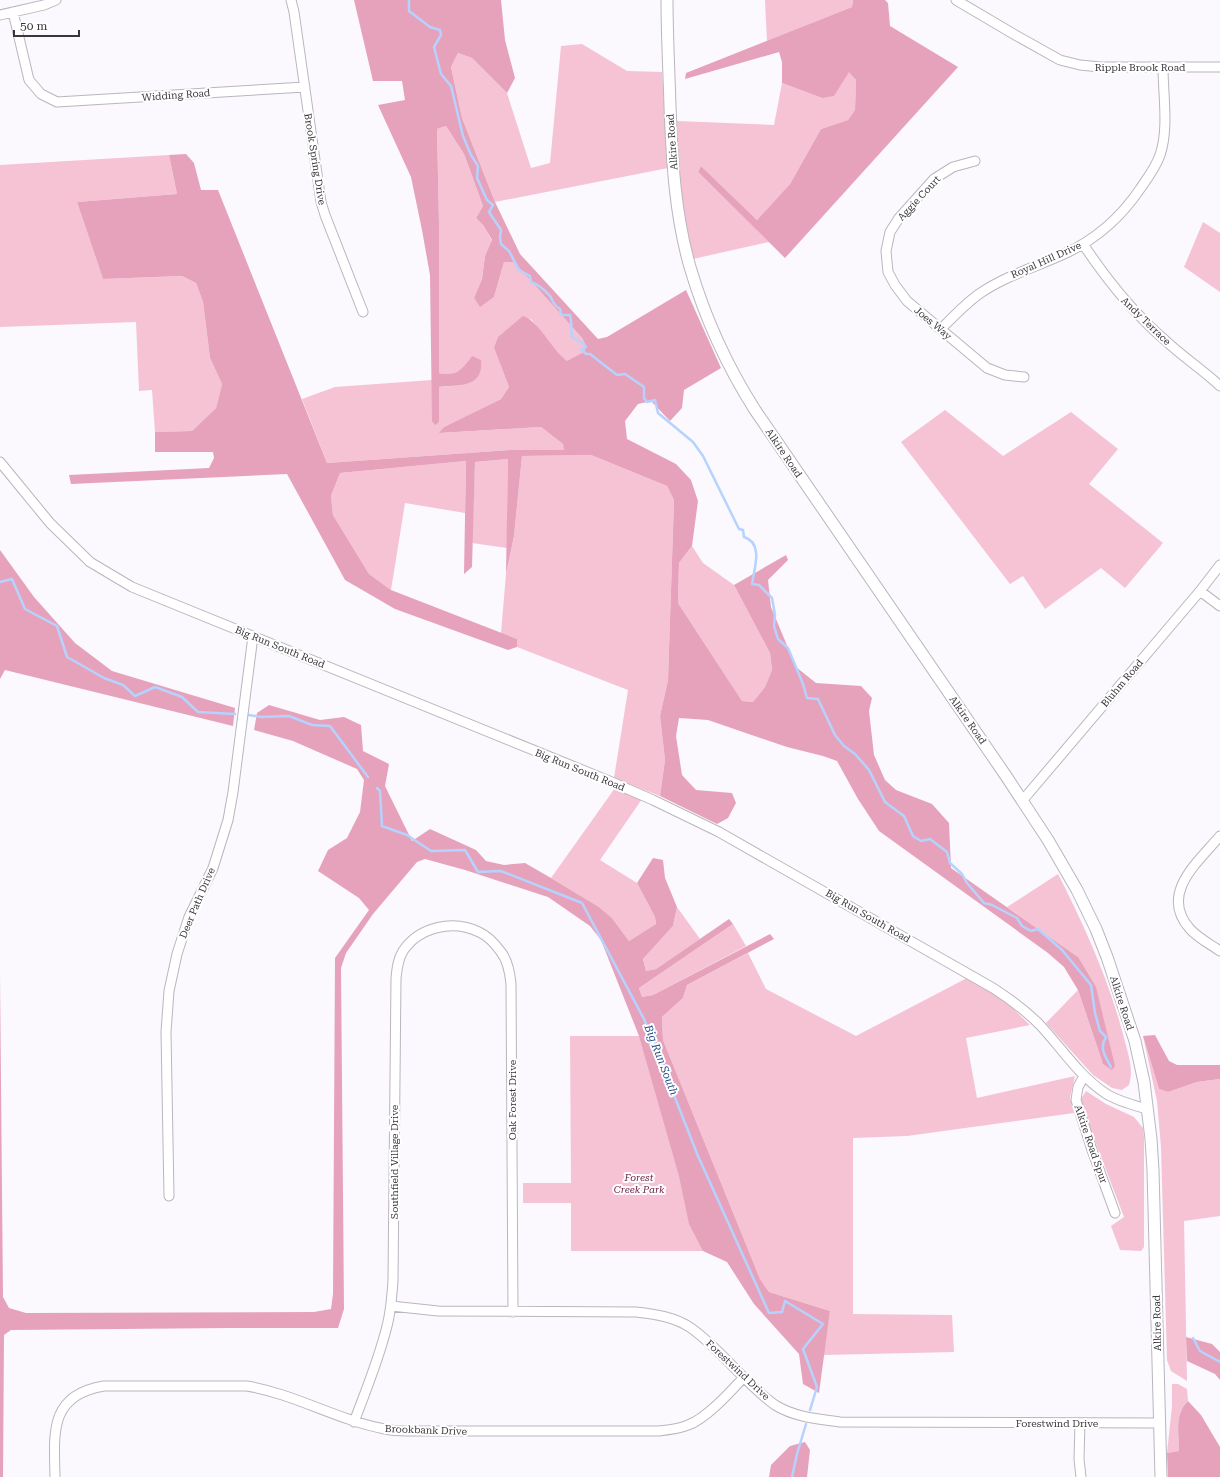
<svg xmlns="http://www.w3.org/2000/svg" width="1220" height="1477" font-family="'Roboto Serif',serif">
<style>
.green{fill:#f5c3d4}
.forest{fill:#e6a2bb}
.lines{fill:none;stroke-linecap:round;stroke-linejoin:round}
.stream{stroke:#b5d3fe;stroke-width:2.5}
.minor-casing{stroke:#bab5bf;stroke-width:11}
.major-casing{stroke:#bab5bf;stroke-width:13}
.minor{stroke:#fff;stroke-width:9}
.major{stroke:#fff;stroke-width:11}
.labels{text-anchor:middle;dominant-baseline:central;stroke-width:4;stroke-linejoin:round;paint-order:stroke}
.street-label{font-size:10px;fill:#39373b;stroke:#fff}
.park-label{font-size:10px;font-style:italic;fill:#6f2145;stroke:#fff}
.water-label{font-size:11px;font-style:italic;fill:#204c8b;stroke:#fff}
</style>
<rect width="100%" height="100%" fill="#fbf8fe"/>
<!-- green -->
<path class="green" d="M 765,0 L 853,0 L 852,7 L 767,41 Z
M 582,44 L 627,71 L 662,72 L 668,168 L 495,202 L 462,118 L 451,67 L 458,53 L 472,58 L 507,93 L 531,168 L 550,163 L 561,46 Z
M 849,71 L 856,80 L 855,110 L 848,120 L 821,129 L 790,184 L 757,220 L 701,166 L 698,172 L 769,242 L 693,259 L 681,195 L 677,121 L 774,125 L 782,83 L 822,98 L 843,79 Z
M 446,126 L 464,154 L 483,206 L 476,218 L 483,225 L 492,241 L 485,256 L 482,279 L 474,298 L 480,306 L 494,297 L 504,262 L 514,262 L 582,338 L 586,346 L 584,352 L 567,362 L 558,355 L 531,319 L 494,348 L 509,387 L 501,399 L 444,427 L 440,433 L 541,427 L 563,444 L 565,450 L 510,450 L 327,463 L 302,399 L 335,387 L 432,380 L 432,421 L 439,422 L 439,387 L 462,385 L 472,356 C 462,371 457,377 439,373 L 439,223 L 437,129 Z
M 169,155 L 177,194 L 77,202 L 103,279 L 182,276 L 196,283 L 203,302 L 210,358 L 222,384 L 216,408 L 192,431 L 155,432 L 152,390 L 139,391 L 136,322 L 0,327 L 0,165 Z
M 1203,222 L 1220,233 L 1220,292 L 1184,267 Z
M 945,410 L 1003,456 L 1071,412 L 1118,449 L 1089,484 L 1163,543 L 1125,588 L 1101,568 L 1045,609 L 1023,576 L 1010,584 L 901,442 Z
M 591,455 L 667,486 L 674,500 L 668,680 L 660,716 L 665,760 L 660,796 L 614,778 L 628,690 L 517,647 L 517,639 L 501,633 L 506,574 L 514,536 L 522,456 Z
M 508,459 L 507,548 L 472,543 L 475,462 Z
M 466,461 L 465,513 L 405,503 L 391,590 L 369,574 L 333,515 L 331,496 L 340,473 Z
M 692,546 L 703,563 L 734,585 L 770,653 L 772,670 L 765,687 L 753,702 L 742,701 L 678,603 L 679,563 Z
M 615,788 L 642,799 L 600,860 L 637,883 L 655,917 L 656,924 L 629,941 L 612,918 L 599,907 L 551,878 Z
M 1058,874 C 1085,927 1109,980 1124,1038 C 1128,1054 1134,1069 1129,1085 L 1122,1090 L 1112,1088 L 1093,1075 L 1046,1023 L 1078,990 L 1103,1064 L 1078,957 L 1007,907 Z
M 677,907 L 700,939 L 656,969 L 646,971 L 643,959 L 673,926 Z
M 733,924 L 746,946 L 653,995 L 642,997 L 639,988 Z
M 748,953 L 766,989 L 856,1036 L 967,978 L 1001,997 L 1030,1025 L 966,1038 L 977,1098 L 1075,1076 L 1070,1097 L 1074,1113 L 907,1136 L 853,1138 L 853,1314 L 952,1315 L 954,1352 L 823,1355 L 830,1311 L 769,1292 L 760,1279 L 663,1040 L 662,1017 L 683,998 L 687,985 Z
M 570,1036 L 652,1036 L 741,1251 L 571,1251 L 571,1203 L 523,1203 L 523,1183 L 571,1183 Z
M 1143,1036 L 1159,1089 L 1168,1092 L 1197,1082 L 1220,1079 L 1220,1216 L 1184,1221 L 1187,1381 L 1171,1371 L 1167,1360 L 1161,1147 L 1157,1101 Z
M 1086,1091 L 1106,1104 L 1134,1117 L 1143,1128 L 1144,1137 L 1144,1247 L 1141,1251 L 1120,1250 L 1111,1226 L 1124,1217 L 1084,1112 L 1081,1099 Z
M 1172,1384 L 1178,1384 L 1187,1389 L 1188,1401 C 1174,1414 1179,1434 1179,1451 L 1167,1453 L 1172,1406 Z"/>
<!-- forest -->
<path class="forest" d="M 354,0 L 501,0 L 505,40 L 515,78 L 507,93 L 472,58 L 458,53 L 451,67 L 462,118 L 495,202 L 520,254 L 598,339 L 607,337 L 686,290 L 721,368 L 684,390 L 682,408 L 670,421 L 651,401 L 638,404 L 625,421 L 627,439 L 676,464 L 691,480 L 698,501 L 692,546 L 679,563 L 678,603 L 742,701 L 753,702 L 765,687 L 772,670 L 770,653 L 734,585 L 786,555 L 788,560 L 768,580 L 771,607 L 796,667 L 816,683 L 861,686 L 872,698 L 869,711 L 874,755 L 885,780 L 896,790 L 932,804 L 949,823 L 951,868 L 1078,957 L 1096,987 L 1115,1066 L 1112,1070 L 1103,1064 L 1078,990 L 1064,967 L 1048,953 L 879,831 L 858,799 L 837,761 L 823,756 L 787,747 L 708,720 L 679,718 L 676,736 L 682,775 L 696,790 L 732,793 L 736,803 L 728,818 L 717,824 L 660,796 L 665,760 L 660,716 L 668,680 L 674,500 L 667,486 L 591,455 L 522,456 L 514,536 L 506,574 L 508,459 L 475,462 L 472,567 L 464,574 L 466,461 L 340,473 L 331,496 L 333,515 L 369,574 L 391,590 L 517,639 L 517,647 L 508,650 L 395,609 L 345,580 L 287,474 L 71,484 L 69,475 L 209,468 L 214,458 L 213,452 L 155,452 L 155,432 L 192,431 L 216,408 L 222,384 L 210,358 L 203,302 L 196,283 L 182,276 L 103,279 L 77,202 L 177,194 L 169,155 L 186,154 L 194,163 L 201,190 L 218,190 L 327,463 L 510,450 L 564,450 L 563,444 L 541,427 L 439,433 L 444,427 L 501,399 L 509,387 L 494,348 L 498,337 L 523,316 C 540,322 551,349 567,361 L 584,352 L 586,346 L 582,338 L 514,262 L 504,262 L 494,297 L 480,307 L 474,298 L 482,279 L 485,256 L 492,240 L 483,225 L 476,218 L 483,206 L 464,154 L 446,126 L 437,129 L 439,223 L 439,373 C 456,377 462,370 472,356 L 481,360 C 484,388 459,385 439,387 L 439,422 L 435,425 L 432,421 L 430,275 L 422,230 L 411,177 L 378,105 L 405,100 L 402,81 L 373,81 Z
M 853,0 L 885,0 L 888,3 L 890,26 L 958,67 L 785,258 L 698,172 L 701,166 L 757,220 L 790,184 L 821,129 L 848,120 L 855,110 L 856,80 L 849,72 L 834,96 L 822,98 L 782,83 L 782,62 L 779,52 L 685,79 L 686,73 L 852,7 Z
M 0,550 L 34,597 L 75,643 L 112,671 L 235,708 L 233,726 L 5,670 L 0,679 Z
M 269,705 L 320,720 L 344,717 L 361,725 L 363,751 L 389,764 L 385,786 L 412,841 L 430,829 L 476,850 L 486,861 L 504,865 L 525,863 L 551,878 L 599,907 L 612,918 L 629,941 L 656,924 L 655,917 L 637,883 L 653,858 L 663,860 L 665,878 L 677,907 L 673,926 L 643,959 L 646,971 L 656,969 L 729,919 L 733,924 L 639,988 L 642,997 L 653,995 L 770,934 L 774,939 L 687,985 L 683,998 L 662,1017 L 663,1040 L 760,1279 L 769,1292 L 830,1311 L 819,1393 L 803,1384 L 799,1354 L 754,1304 L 727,1262 L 703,1251 L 689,1224 L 679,1176 L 639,1036 L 601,940 L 590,926 L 548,897 L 465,870 L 425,859 L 417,862 L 373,914 L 346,953 L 341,968 L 344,1309 L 338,1328 L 229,1328 L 11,1330 L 4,1335 L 3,1477 L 0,1477 L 0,976 L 3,1297 L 9,1308 L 26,1313 L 314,1312 L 331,1309 L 333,1294 L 335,958 L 369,910 L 359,898 L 318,871 L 328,850 L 347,838 L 360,812 L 364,780 L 357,769 L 293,741 L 254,730 L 257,713 Z
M 1155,1035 L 1169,1061 L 1177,1065 L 1220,1065 L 1220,1079 L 1197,1082 L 1168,1092 L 1159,1089 L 1143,1036 Z
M 1186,1337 L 1212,1344 L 1220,1352 L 1220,1380 L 1215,1374 L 1187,1361 Z
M 1188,1401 L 1201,1415 L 1220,1447 L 1220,1477 L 1168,1477 L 1167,1453 L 1179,1451 C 1179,1434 1174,1414 1188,1401 Z
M 805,1442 L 810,1450 L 807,1477 L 769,1477 L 771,1465 L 790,1446 Z"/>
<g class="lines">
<!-- stream -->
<path class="stream" d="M 409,0 L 409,11 L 430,27 L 440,30 L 441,35 L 434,47 L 441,74 L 451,86 L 463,136 L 471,155 L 478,166 L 477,178 L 487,200 L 493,205 L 489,212 L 501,230 L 500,237 L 501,244 L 509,251 L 519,270 L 530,276 L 531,282 C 539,285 544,289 550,296 C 554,302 552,304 560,309 L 561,315 L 570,315 C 572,323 571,330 572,337 L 584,344 L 586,347 L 581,349 L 586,354 L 590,354 L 617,375 L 625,374 L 644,387 L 644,398 L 647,402 L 655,400 L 658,413 L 693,442 L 703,456 L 739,529 L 743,530 L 744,537 C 764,543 754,569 752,584 L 759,585 L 772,598 L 775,615 L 774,626 L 778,639 L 788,648 L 803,684 L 807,698 L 818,699 L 835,735 L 844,746 L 855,754 L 869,770 L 885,802 L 904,816 L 913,836 L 921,841 L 930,839 L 947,852 L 950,863 L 962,874 L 967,883 L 984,903 L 992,905 L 1017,918 L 1022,926 L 1031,931 L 1038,929 L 1062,950 L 1091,985 L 1095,1013 L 1100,1031 L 1106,1037 C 1099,1048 1105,1056 1111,1067
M 0,582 L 12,579 L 25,609 L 57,626 L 67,657 L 104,678 L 123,685 L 135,696 L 155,687 L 182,697 L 198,712 L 235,714
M 249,715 L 261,717 L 289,716 L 312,725 L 330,726 L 368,777
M 377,788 L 380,791 L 382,826 L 407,835 L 431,851 L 465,850 L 478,872 L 501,871 L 582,903 L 644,1019 L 698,1156 L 769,1313 L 782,1312 L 785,1301 L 823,1324 L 803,1349 L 817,1387 L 810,1410
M 1193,1338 L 1200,1351 L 1220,1362
M 792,1477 L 797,1454 L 806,1424"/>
<defs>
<path id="minor" d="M 291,0 L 294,12 L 321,202 L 325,215 L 363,312
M 956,0 L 1017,36 L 1060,60 L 1080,65 L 1100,67 L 1220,67
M 13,12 L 29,80 L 41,94 L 57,102 L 305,87
M 0,15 L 44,5 L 56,0
M 975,161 L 953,167 L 934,179 L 899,218 L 890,232 L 886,251 L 888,272 L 895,285 L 907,301 L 987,368 L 1005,375 L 1024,377
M 1083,244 C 1107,280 1133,313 1166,341 C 1183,357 1203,370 1220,386
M 941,329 C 953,317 965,304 979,294 C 1005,276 1036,267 1064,254 C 1095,240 1121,217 1140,189 C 1147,179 1156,167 1160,155 C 1169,129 1163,95 1163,67
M 0,462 L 50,523 L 90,562 L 132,587 L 607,780 L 653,800 L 719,832 L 993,988 C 1010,999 1025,1010 1039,1024 C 1061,1047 1078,1075 1105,1093 C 1117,1101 1133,1105 1147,1109
M 1200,591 L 1220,606
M 1022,801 L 1200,591 L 1220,565
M 1220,836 C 1197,863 1159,894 1190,929 C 1198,938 1210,944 1220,951
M 1084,1076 L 1078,1087 L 1076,1100 L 1092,1150 L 1115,1213
M 169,1196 L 166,1032 L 169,991 L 177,954 L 189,917 L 213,868 L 228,820 L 233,792 L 253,636
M 391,1306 L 438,1311 L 636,1312 C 655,1314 675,1317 691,1328 C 722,1350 744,1383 775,1405 C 794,1417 818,1419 840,1422 L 1159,1423
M 354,1422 C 366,1390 379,1359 387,1326 C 391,1311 392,1296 393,1280 L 396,978 C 397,968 398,959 403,951 C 419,927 453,919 479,932 C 488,936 496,945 501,952 C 508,961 510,973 511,984 L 513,1312
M 1080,1423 L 1079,1459 L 1081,1477
M 55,1477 C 54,1433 49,1395 104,1386 L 247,1386 C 295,1394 337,1420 385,1429 C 392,1431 401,1431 409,1431 L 658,1431 C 668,1430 679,1429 688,1425 C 706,1419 731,1391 744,1377"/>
<path id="major" d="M 667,0 C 667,35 669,71 670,106 C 672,160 675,215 690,267 C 705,318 727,366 755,410 L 1006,776 L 1048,840 L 1077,890 L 1096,929 L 1107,957 L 1135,1041 L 1144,1082 L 1151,1139 L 1153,1170 L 1161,1477"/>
</defs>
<!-- minor casing -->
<use href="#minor" class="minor-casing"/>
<!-- major casing -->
<use href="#major" class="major-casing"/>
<!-- minor -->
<use href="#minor" class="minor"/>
<!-- major -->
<use href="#major" class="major"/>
</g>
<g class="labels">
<!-- street labels -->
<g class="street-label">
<text x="1140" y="67">Ripple Brook Road</text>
<text transform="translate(176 95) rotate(-4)">Widding Road</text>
<text transform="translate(672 142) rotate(-94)">Alkire Road</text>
<text transform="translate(315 159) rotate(81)">Brook Spring Drive</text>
<text transform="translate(919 198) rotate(-47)">Aggie Court</text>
<text transform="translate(1046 260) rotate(-24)">Royal Hill Drive</text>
<text transform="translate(1146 321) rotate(44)">Andy Terrace</text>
<text transform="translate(933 323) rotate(40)">Joes Way</text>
<text transform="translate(784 453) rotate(56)">Alkire Road</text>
<text transform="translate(280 647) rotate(22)">Big Run South Road</text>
<text transform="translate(1122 683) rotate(-50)">Bluhm Road</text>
<text transform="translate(968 720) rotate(55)">Alkire Road</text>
<text transform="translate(580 770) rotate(22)">Big Run South Road</text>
<text transform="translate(197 903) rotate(-67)">Deer Path Drive</text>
<text transform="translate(868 916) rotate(30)">Big Run South Road</text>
<text transform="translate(1122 1003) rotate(72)">Alkire Road</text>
<text transform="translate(512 1100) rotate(-90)">Oak Forest Drive</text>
<text transform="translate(1091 1144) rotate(71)">Alkire Road Spur</text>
<text transform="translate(394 1162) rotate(-90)">Southfield Village Drive</text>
<text transform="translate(1157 1323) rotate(-91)">Alkire Road</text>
<text transform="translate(738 1370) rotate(43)">Forestwind Drive</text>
<text x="1057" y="1423">Forestwind Drive</text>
<text transform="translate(426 1430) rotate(2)">Brookbank Drive</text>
</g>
<!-- park labels -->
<g class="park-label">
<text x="639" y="1177">Forest<tspan x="639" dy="12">Creek Park</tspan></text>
</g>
<!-- water labels -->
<g class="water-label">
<text transform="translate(661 1060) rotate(69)">Big Run South</text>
</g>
</g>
<!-- scale -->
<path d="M14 30v6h65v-6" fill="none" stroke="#39373b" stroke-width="2"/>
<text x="20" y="30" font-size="12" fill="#39373b" stroke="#ffffff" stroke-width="3" paint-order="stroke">50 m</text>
</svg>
